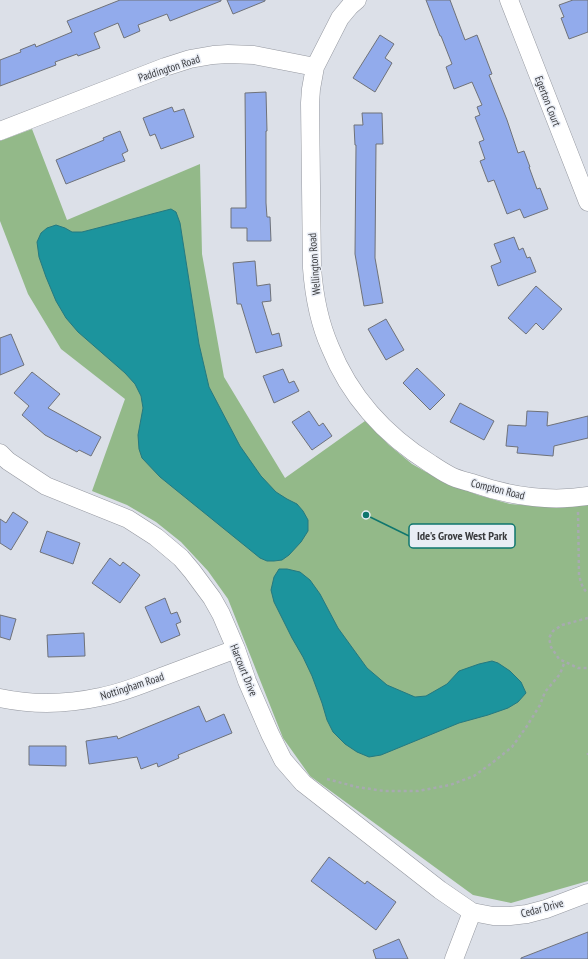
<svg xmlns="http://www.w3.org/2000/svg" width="588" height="959" font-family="'PT Sans Narrow',sans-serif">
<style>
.green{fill:#93b989}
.water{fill:#1c949d;stroke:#257980}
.building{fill:#92abec;stroke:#6f7279}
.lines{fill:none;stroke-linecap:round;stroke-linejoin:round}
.minor-casing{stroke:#9598a0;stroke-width:19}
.path{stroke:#a7aab0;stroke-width:2.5;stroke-dasharray:3 3;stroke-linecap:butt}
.minor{stroke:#fff;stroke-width:18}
.labels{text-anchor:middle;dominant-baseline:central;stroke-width:3;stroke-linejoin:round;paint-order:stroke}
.street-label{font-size:11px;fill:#3a3b3e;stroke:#e9edf5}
.leader{fill:none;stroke:#0f766e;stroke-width:1.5}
.callout-dot{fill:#0f766e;stroke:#e9edf5;stroke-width:1.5}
.callout{fill:#e9edf5;stroke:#0f766e;stroke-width:1.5}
.callout-label{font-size:12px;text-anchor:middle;font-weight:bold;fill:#3a3b3e}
</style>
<rect width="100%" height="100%" fill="#dce0e8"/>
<!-- green -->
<path class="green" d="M 32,129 L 67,220 L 200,164 L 202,254 L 224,377 L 285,478 L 365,421 L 389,445 L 412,464 L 442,481 L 478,495 L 510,504 L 559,508 L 588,505 L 588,881 L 511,903 L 473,895 L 310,776 L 283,738 L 228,599 L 208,571 L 181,542 L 156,522 L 127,505 L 92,491 L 125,399 L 61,349 L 28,294 L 0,221 L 0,141 Z"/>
<!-- water -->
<path class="water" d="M 171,209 L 176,212 L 180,223 L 199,344 L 209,387 L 240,446 L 261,476 L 276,492 L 287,499 L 297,504 L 303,511 L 308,520 L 308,531 L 301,542 L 289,555 L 282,560 L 274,561 L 267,561 L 260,558 L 160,477 L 142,458 L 139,449 L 138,435 L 143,408 L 141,396 L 135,384 L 125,373 L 78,332 L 66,318 L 56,301 L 46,277 L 39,257 L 37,242 L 41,233 L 47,228 L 56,225 L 65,228 L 72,232 L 82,232 Z
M 279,569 L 287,569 L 300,572 L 310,580 L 320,594 L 338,628 L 367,668 L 387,685 L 415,697 L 426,696 L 447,684 L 459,671 L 479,664 L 492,661 L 498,663 L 510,671 L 521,682 L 526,693 L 518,702 L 508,708 L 488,715 L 459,723 L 381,755 L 369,757 L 357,752 L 345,744 L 333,732 L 327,720 L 322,703 L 312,676 L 303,657 L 292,638 L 274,602 L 271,590 L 274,577 Z"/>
<!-- building -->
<path class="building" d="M 120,0 L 221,0 L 221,1 L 170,21 L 167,14 L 138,25 L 140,31 L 124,38 L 118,23 L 94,33 L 100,48 L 78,56 L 77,54 L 55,62 L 56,65 L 0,86 L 0,60 L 21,52 L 20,50 L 35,44 L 36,47 L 72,32 L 67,21 Z
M 227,0 L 265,0 L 265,1 L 233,14 Z
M 426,0 L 450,0 L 465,40 L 477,35 L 492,74 L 489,75 L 507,120 L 518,153 L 524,151 L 530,167 L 529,167 L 537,189 L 540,188 L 548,209 L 524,218 L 520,209 L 507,214 L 494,180 L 488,182 L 480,161 L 485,159 L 479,142 L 484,140 L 475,117 L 480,115 L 477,107 L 482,105 L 472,82 L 454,89 L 446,67 L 452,64 L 441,36 L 440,36 Z
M 573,0 L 588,0 L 588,32 L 569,39 L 561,18 L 564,17 L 559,5 Z
M 380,35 L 394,44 L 385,58 L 392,63 L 375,92 L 353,78 Z
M 266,92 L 267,131 L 266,131 L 266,203 L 267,217 L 270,217 L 271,241 L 247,241 L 247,228 L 231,228 L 231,208 L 246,208 L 245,93 Z
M 172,107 L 174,112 L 184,109 L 194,137 L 161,149 L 155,134 L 150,136 L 143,118 Z
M 362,113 L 382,113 L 383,144 L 376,144 L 375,258 L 383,303 L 364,306 L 355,254 L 356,145 L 355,145 L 354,125 L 363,125 Z
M 120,131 L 128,151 L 122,154 L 125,161 L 114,165 L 66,184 L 56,160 L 104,140 L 103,138 Z
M 514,237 L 519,250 L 523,248 L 527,258 L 530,257 L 536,272 L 498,286 L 491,266 L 501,262 L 494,244 Z
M 255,261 L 257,286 L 270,284 L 271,301 L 262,302 L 272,335 L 279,333 L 282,346 L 256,353 L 241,304 L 237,304 L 233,263 Z
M 536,286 L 562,309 L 543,330 L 536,323 L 526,334 L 508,318 Z
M 386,319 L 404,350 L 386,360 L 368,329 Z
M 11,334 L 24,365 L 0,375 L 0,338 Z
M 417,368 L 445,395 L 430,410 L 403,383 Z
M 283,369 L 289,383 L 294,381 L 299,391 L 274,403 L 263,376 Z
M 32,372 L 60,394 L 48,408 L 101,437 L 91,456 L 79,450 L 77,452 L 45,435 L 22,415 L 29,406 L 14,393 Z
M 460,403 L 494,421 L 484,440 L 450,422 Z
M 309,411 L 319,426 L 323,423 L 332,436 L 312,450 L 292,422 Z
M 527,411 L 548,412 L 547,426 L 588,416 L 588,438 L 554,446 L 553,456 L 517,453 L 518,447 L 506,446 L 508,425 L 526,426 Z
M 13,512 L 28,522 L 11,550 L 0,543 L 0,519 L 6,523 Z
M 47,531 L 80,543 L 73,564 L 40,552 Z
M 110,558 L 120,566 L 123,562 L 140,575 L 120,603 L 92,583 Z
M 165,598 L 171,614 L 177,612 L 181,622 L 176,624 L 180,635 L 161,643 L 145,607 Z
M 0,615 L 16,619 L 10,640 L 0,637 Z
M 84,633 L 85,656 L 48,657 L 47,635 Z
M 199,706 L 206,722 L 224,714 L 232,733 L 178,755 L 179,758 L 158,767 L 157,763 L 141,769 L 137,757 L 89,764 L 86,741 L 117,736 L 118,739 Z
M 29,746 L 66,746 L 66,766 L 29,765 Z
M 329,857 L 365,884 L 367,881 L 396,902 L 376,930 L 311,881 Z
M 588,932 L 588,959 L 521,959 L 521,958 Z
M 399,939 L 408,959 L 376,959 L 373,950 Z"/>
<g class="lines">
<defs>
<path id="minor" d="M 357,0 L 350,6 L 340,18 L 315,67 L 311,89 L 310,103 L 312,268 C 314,295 319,322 330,347 C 350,397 386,436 431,464 C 437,468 443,472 449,475 C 456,479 465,481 472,483 C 509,496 549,502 588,496
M 509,0 L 588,202
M 0,131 L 165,67 L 190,59 L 213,55 L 228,54 L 254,55 L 315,67
M 0,453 L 8,461 L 46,486 L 128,519 L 156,537 L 181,558 L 192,571 L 212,598 L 221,614 L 236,649 L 247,681 L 270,734 L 283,760 L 303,783 L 440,890 L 472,912 L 493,916 L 510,916 L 527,914 L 546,909 L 588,893
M 0,698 C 33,705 68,704 100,697 C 123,693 143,684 164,676 C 188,667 212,658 236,649
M 454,959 L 472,912"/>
</defs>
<!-- minor casing -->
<use href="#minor" class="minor-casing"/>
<!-- path -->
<path class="path" d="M 578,512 L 579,575 C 581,582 582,589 588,593
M 588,618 L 562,625 L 553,631 L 549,638 L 551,647 L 559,659 L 578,668 L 588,668
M 588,753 L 588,755
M 327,779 L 357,787 L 384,791 L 418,791 L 450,785 L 474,776 L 492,763 L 512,747 L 527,726 L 540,705 L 545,692 L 560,674 L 565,661"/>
<!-- minor -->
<use href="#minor" class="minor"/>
</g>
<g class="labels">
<!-- street labels -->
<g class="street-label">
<text transform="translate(169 68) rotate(-18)">Paddington Road</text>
<text transform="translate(548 101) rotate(69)">Egerton Court</text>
<text transform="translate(314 264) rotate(-94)">Wellington Road</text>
<text transform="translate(498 489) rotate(14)">Compton Road</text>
<text transform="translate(244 670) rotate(68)">Harcourt Drive</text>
<text transform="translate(132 686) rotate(-18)">Nottingham Road</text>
<text transform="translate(542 908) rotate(-15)">Cedar Drive</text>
</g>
</g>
<!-- callouts -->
<path class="leader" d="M366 515L409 536"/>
<circle class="callout-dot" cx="366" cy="515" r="4"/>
<rect class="callout" x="409" y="524" width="106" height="24" rx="4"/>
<g class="callout-label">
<text x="462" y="540">Ide's Grove West Park</text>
</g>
</svg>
